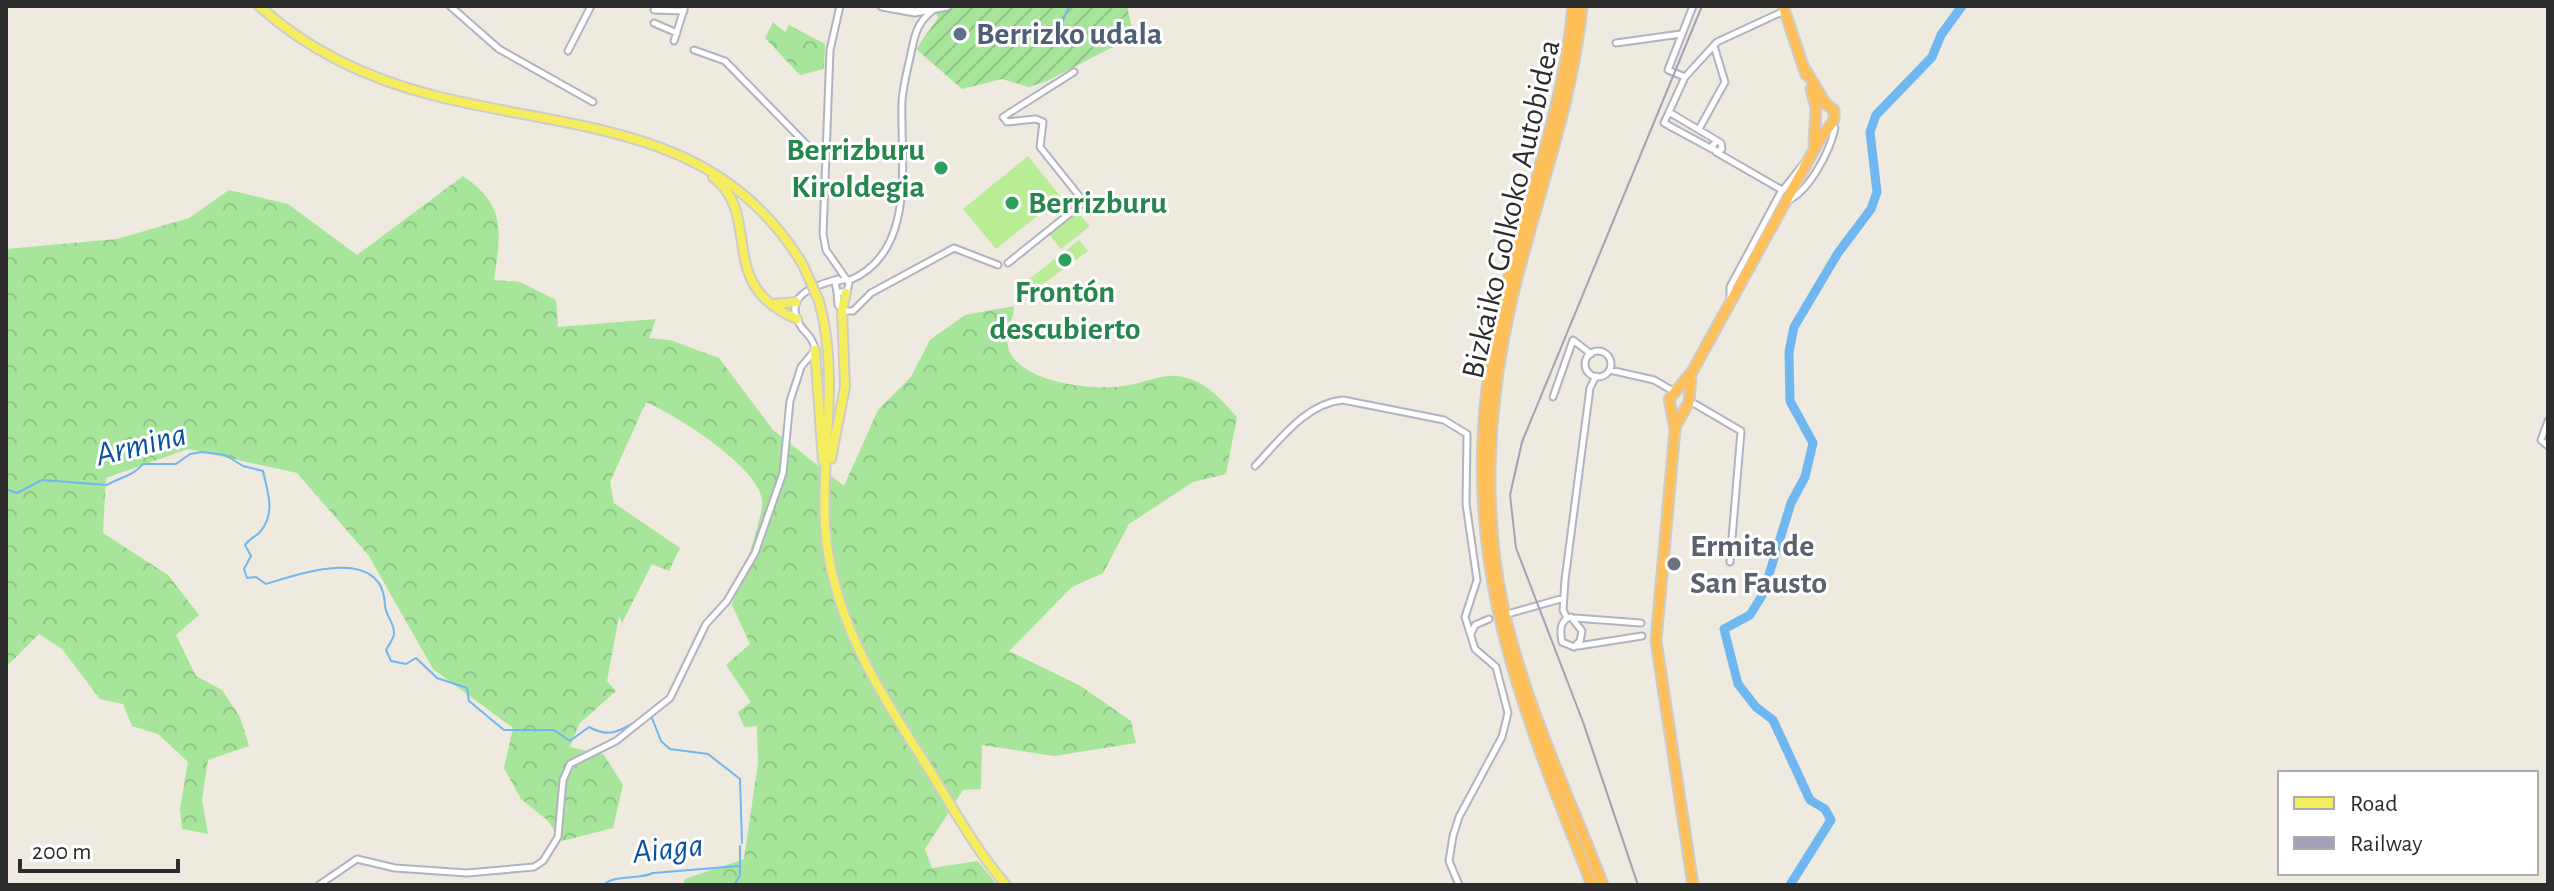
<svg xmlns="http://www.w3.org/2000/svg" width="2554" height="891" font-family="'Alegreya Sans',sans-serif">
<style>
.forest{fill:url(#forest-crowns)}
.garden{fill:url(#garden-furrows)}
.pitch{fill:#b8ed96}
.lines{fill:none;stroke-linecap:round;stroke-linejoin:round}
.stream{stroke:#70b7f1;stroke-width:2}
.river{stroke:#70b7f1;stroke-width:9}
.street-casing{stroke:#b2b2c0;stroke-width:9}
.secondary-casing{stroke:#b2b2c0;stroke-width:11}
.primary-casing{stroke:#ccc;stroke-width:12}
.highway-casing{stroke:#ccc;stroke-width:13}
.street{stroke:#fff;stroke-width:5}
.secondary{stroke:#fff;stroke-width:7}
.primary{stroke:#f4ed5e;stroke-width:8}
.highway{stroke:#ffc059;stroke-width:9}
.rail{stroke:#a2a1b7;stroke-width:2}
.primary-bridge-casing{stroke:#ccc;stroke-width:12;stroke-linecap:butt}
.primary-bridge{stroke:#f4ed5e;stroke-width:8}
.service-dot{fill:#5c6f8a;stroke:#fff;stroke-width:3}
.leisure-dot{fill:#2e9e5b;stroke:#fff;stroke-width:3}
.worship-dot{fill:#6b7280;stroke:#fff;stroke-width:3}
.labels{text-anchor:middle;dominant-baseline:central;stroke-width:6;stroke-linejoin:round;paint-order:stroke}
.service-label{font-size:32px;font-weight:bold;fill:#4e5e75;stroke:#fff;text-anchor:start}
.leisure-label{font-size:32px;font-weight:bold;fill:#27864d;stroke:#fff;text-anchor:end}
.street-label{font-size:32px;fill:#2c2c2c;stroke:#fff}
.worship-label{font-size:32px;font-weight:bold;fill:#5b616d;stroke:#fff;text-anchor:start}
.water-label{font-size:34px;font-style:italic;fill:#0b52a2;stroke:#fff}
</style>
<defs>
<pattern id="forest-crowns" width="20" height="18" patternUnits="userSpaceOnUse" patternTransform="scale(2)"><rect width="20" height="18" fill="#a6e59a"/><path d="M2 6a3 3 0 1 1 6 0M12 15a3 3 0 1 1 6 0" fill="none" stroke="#8fc585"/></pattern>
<pattern id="garden-furrows" width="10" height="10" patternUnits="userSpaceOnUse" patternTransform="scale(2)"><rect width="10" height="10" fill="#a6e59a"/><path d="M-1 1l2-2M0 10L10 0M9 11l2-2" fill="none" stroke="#8fc585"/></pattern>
</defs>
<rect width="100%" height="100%" fill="#eeeadf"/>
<!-- forest -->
<path class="forest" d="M 773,22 L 785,32 L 789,25 L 825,44 L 824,69 L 800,75 L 765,38 Z
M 463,176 C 506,205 501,231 494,280 L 520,282 L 556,300 L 558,327 L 656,319 L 649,338 L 670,340 L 719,358 L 773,430 L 844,486 L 878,410 L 911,377 L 930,340 L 965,315 L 1014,306 C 1014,321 1004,330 1008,347 C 1018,383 1093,391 1124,386 C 1140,384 1162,374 1178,376 C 1205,380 1220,398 1237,417 L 1226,474 L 1193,482 L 1129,524 L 1103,573 L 1072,587 L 1009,651 L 1079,685 L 1131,721 L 1136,743 L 1054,756 L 982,745 L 981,789 L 963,790 L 925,849 L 932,868 L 978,861 L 997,885 L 682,885 L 685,879 L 744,859 L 758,763 L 757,726 L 744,727 L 738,712 L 751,702 L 726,665 L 750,644 L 732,605 C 738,586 765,514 762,499 C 756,465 677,416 646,402 L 610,482 L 614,503 L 680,548 L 669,571 L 652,564 L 622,623 L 619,616 L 607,681 L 616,691 L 579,724 L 570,747 L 604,755 L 623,785 L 613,828 L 562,841 L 547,820 L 521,799 L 504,768 L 513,728 L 433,669 L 369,556 L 297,473 L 188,449 L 106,478 L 103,533 L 168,575 L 199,615 L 176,635 L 196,676 L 222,690 L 240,717 L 249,746 L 208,760 L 202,799 L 208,834 L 182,829 L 180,809 L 188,762 L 158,734 L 132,726 L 123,704 L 100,699 L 62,649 L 39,634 L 6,667 L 6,249 L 117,239 L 189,218 L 229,190 L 288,204 L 357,255 Z"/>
<!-- garden -->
<path class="garden" d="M 956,6 L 1127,6 L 1134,36 L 1047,81 L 1029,87 L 1002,79 L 962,89 L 916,49 L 938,18 L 936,13 Z"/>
<!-- pitch -->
<path class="pitch" d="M 1028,156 L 1061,197 L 996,249 L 963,209 Z
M 1077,212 L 1090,226 L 1061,249 L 1048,233 Z
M 1079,240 L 1088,251 L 1031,293 L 1024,283 Z"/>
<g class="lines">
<!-- stream -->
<path class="stream" d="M 1056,38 L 1069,6
M 1054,42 L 1055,41
M 6,489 L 17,493 L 42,480 L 107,485 C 118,478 135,475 143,464 L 176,464 L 190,454 L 202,452 L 225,455 L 243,466 L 263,471 C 268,494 276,513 260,532 C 255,537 249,539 245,545 L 251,556 L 244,569 L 247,578 L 256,577 L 266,584 C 304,572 383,546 385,605 C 385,615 395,623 394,634 C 394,638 388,646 386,650 L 391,661 L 406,664 L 416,658 L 437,678 L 467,688 L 469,701 L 504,730 L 554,730 L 570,741 L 589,727 C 611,739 621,730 640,719
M 652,718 L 661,741 L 670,749 L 708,754 L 740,779 L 742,843
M 603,885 C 616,874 639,880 653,873 L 739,866
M 734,885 L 740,875 L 740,846"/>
<!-- river -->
<path class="river" d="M 1790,885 L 1831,820 L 1825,809 L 1810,800 L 1773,720 L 1756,707 L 1738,684 L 1724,629 L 1750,615 L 1763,594 L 1791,503 L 1805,477 L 1813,443 L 1790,401 L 1789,352 L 1794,327 L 1838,253 L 1871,209 L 1877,192 L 1870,132 L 1876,115 L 1932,57 L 1941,35 L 1962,6"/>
<defs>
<path id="street" d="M 450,6 L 499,49 L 593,102
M 840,6 L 830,50 L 823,234 L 826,250 L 849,283 L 847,292 L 837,292 L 835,282 L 847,279
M 1693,6 L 1668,70 L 1685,77 L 1717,42 L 1784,11
M 654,10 L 684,11
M 654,23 L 677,33
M 674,41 L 685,6
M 1616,43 L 1681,34
M 694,50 L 725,61 L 808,146 L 826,158
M 568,51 L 591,6
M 1685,77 L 1664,123 L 1712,149
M 1669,112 L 1721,143 L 1722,149 L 1716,152 L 1712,146 L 1717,141
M 1699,129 L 1725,82 L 1714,46
M 1716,152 L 1782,190 L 1730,287 L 1730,299
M 1782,191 L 1805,162
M 1787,201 C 1809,192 1830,151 1835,128 L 1832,124
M 1008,263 L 1084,202 L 1040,147 L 1043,122 L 1036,119 L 1007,122 L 1003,117 L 1074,72
M 848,281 C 918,253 900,160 902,101 C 903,85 908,68 911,53 C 915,34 917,23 932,11
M 837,292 L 838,305 L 846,311 L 853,311 L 871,293 L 954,248 L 998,265
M1585 364a13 13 0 1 1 26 0a13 13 0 1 1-26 0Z
M 1610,370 L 1654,380 L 1673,391
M 1553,397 L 1573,340 L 1591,354
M 1695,404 L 1741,431 L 1730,562
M 2548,421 L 2541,440 L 2548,446
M 1255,466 C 1279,441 1306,403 1343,400 L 1444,420 L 1467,434 L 1466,504 L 1477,580 L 1465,617 L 1475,649 L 1496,667 L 1508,713 L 1502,737 L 1459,817 L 1453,836 L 1449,861 L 1459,885
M 1511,613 L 1564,598
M 1571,617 L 1582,631 L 1580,641 L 1574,647 L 1562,642 C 1560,632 1559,620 1571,617 Z
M 1567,618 L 1563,610 L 1565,580 L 1590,388 L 1596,376
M 1575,618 L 1641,623
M 1471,634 L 1475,625 L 1489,619
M 1578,646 L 1642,636
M 319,885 L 357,859 L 395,868 L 467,873 L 534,867 L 543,861 L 558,837 L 563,780 L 570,764 L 616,741 L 670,698 L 706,624 L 727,601 L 755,553 L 783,473 L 790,401 L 801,367 L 815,350 C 814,340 808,335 802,328 C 780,296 814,286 838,279"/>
<path id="secondary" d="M 882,6 L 915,12 L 947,6"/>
<path id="primary" d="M 259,6 C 309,51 371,80 436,96 C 576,131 719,124 803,265
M 713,177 C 764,216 714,285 797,319
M 819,301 C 840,377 821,449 825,525 C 831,621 882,695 932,774 C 955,812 977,851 1006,885
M 774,304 L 796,302
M 815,350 L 823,461
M 831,459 L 845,387 L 842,310 L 846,293"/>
<path id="highway" d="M 1573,6 C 1564,111 1523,210 1500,312 C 1451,534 1511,683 1592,885
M 1582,6 C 1572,111 1531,210 1509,312 C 1488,410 1482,507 1503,606 C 1524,703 1568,793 1603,885
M 1783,6 L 1806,75
M 1811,89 L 1816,108 L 1814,144
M 1675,427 L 1689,402 L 1691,375
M 1693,885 L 1656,641 L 1675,429 L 1669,399 L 1692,372 L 1820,139 L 1834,120 L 1834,110 L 1826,104 L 1805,69"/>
</defs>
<!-- street casing -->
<use href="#street" class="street-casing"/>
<!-- secondary casing -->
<use href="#secondary" class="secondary-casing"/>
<!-- primary casing -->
<use href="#primary" class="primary-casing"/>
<!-- highway casing -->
<use href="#highway" class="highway-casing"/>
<!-- street -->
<use href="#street" class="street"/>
<!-- secondary -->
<use href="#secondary" class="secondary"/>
<!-- primary -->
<use href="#primary" class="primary"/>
<!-- highway -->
<use href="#highway" class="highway"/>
<!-- rail -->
<path class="rail" d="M 1638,885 L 1583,722 L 1516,548 L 1510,495 L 1522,442 L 1702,6"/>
<defs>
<path id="primary-bridge" d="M 803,265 L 819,301"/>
</defs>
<!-- primary-bridge casing -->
<use href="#primary-bridge" class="primary-bridge-casing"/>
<!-- primary-bridge -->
<use href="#primary-bridge" class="primary-bridge"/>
</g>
<!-- markers -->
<circle class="service-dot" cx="960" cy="34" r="8"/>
<g class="leisure-dot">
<circle cx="941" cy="168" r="8"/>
<circle cx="1012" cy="203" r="8"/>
<circle cx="1065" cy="260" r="8"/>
</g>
<circle class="worship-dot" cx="1674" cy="564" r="8"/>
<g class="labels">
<!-- service labels -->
<g class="service-label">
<text x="976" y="34">Berrizko udala</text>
</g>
<!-- leisure labels -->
<g class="leisure-label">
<text x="925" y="150">Berrizburu<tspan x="925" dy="37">Kiroldegia</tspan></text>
<text x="1028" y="203" text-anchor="start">Berrizburu</text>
<text x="1065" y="292" text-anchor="middle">Frontón<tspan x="1065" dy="37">descubierto</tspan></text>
</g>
<!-- street labels -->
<g class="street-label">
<text transform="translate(1511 209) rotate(-77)">Bizkaiko Golkoko Autobidea</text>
</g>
<!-- worship labels -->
<g class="worship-label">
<text x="1690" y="546">Ermita de<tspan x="1690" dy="37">San Fausto</tspan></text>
</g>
<!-- water labels -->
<g class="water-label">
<text transform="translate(141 445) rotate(-14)">Armina</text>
<text transform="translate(668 849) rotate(-6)">Aiaga</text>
</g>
</g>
<!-- border -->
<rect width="2554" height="891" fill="none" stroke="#2c2c2c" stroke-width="16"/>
<!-- legend -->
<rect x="2278" y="771" width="260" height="104" fill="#ffffff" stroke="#ababab" stroke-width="2"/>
<rect x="2294" y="797" width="40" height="12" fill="#f4ed5e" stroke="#ababab" stroke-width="2"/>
<text x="2350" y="811" font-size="24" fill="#2c2c2c">Road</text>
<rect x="2294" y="837" width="40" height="12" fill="#a2a1b7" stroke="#ababab" stroke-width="2"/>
<text x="2350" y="851" font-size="24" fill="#2c2c2c">Railway</text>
<!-- scale -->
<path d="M20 859v12h158v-12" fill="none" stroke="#2c2c2c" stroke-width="4"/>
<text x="32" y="859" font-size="24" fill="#2c2c2c" stroke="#ffffff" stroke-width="6" paint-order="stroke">200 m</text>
</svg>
